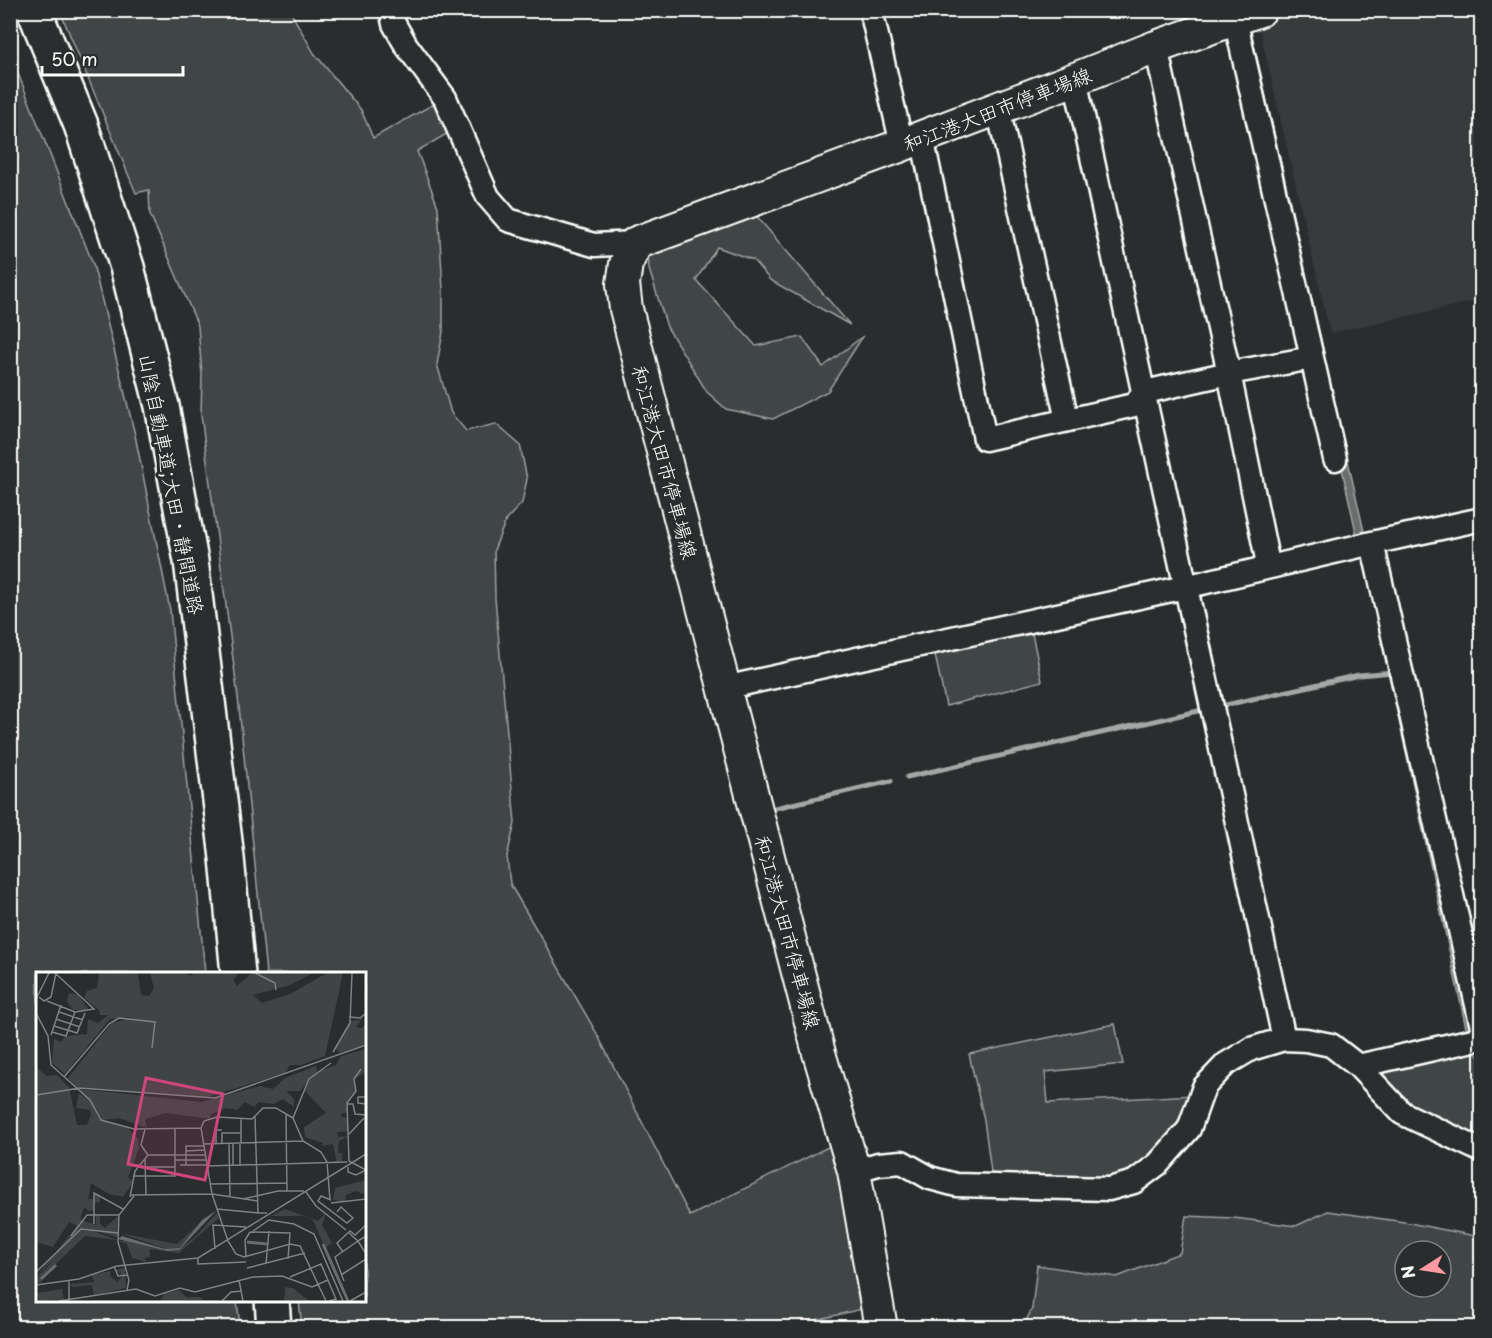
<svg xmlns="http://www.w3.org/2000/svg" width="1492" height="1338" font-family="'Playpen Sans','Klee One',sans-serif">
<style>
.built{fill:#373a3b}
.green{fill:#414445;stroke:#a0a2a2;stroke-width:1.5;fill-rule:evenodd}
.water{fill:#6a6c6d;stroke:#a6a7a7;stroke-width:1.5}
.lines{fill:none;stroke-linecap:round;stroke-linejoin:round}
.stream{stroke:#a6a7a7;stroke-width:5}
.minor-casing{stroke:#fff;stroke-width:27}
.secondary-casing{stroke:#fff;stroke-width:36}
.motorway-casing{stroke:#fff;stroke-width:38}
.minor{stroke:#2a2d2e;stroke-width:22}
.secondary{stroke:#2a2d2e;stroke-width:32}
.motorway{stroke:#2a2d2e;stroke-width:33}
.labels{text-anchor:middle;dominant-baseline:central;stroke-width:6;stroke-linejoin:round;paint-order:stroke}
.street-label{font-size:20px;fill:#fff;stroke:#2a2d2e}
.inset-river{fill:none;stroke:#6a6c6d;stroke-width:3}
.inset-road{fill:none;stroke:#7f8182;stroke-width:1.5}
.view{fill:#ce467c;fill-opacity:0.15;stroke:#ce467c;stroke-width:3}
.inset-edge{fill:none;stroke:#fff;stroke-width:3}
</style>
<rect width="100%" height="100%" fill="#2a2d2e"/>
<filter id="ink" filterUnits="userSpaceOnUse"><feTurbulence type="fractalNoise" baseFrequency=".0167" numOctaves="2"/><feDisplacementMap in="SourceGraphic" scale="12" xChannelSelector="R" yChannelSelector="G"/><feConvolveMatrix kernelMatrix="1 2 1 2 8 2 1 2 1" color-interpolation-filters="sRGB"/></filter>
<g filter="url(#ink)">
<!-- built -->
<path class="built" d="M 1299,11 L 1481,11 L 1481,300 L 1330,333 L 1259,26 Z"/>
<!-- green -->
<path class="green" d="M 60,11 L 290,11 L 314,53 L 361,110 L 373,138 L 439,101 L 452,131 L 417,151 L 438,207 L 443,290 L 443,332 L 437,364 L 451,413 L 466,431 L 496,424 L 520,445 L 527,479 L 522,503 L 506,520 L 494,550 L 495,598 L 515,823 L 507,856 L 510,884 L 596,1032 L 690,1216 L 828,1147 L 838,1149 L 866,1308 L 783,1328 L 302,1327 L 299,1301 L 364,1300 L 364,974 L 266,973 L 238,697 L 201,415 L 202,375 L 198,326 L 150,214 L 149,190 L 136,193 Z
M 10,53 L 93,264 L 135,435 L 170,610 L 205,973 L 38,974 L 38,1300 L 237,1301 L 240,1327 L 11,1327 Z
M 753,212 L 850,325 L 770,280 L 753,260 L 717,247 L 696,280 L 756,346 L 802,337 L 823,367 L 863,336 L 828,391 L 773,419 L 726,409 L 707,392 L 667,327 L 649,269 L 648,250 Z
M 1030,624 L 1042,681 L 946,706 L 934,650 Z
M 1115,1024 L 1123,1064 L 1045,1072 L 1048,1103 L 1194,1095 L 1173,1134 L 1143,1166 L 1122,1181 L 992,1179 L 984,1120 L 969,1054 Z
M 1471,1047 L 1478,1056 L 1481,1058 L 1481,1141 L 1405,1101 L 1388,1084 L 1376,1068 Z
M 1328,1211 L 1404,1222 L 1481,1237 L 1481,1327 L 1023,1327 L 1032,1309 L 1037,1265 L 1117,1277 L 1180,1253 L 1186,1216 L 1234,1218 L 1296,1226 ZM 1405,1251 L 1441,1251 L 1441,1287 L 1405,1287 Z"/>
<!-- water -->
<path class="water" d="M 1251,31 L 1324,353 L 1317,354 L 1246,34 Z
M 1325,360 L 1365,536 L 1358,541 L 1318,361 Z
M 1362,551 L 1477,1035 L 1468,1037 Z"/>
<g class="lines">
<!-- stream -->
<path class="stream" d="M 1217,707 L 1359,675 L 1394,672
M 907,777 L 1207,709
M 775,808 L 891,781"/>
<defs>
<path id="minor" d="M 391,10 L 394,24 L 406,45 L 445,98 L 488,197 L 508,220 L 594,245 L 636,243
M 871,10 L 902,145
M 1235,19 L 1335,459
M 1156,47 L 1229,373 L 1267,559
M 1075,79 C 1146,399 1214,719 1284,1039
M 998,108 L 1067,420
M 922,137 L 985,439 L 1134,405 L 1145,392 L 1229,373 L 1312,358
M 1372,543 L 1482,1027
M 724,688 L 1185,587 L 1372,543 L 1482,519
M 1358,1066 L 1482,1038
M 854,1171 L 878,1164 L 902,1162 L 930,1178 L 956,1185 L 1109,1189 L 1134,1182 L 1158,1164 L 1189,1129 L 1204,1087 L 1226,1064 L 1251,1049 L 1284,1039 L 1306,1040 L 1331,1045 L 1358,1066 L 1402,1113 L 1482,1151"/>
<path id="secondary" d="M 881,1328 L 854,1171 L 819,1053 L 626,309 L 623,284 L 626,264 L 636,243 L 902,145 L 922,137 L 1075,79 L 1156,47 L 1260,10"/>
<path id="motorway" d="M 34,10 L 81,125 L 127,267 L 162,406 L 191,561 L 227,858 L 238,974
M 272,1300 L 274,1328"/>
</defs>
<!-- minor casing -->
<use href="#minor" class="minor-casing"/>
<!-- secondary casing -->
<use href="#secondary" class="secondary-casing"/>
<!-- motorway casing -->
<use href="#motorway" class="motorway-casing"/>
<!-- minor -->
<use href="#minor" class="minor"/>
<!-- secondary -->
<use href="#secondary" class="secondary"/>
<!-- motorway -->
<use href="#motorway" class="motorway"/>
</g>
</g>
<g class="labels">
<!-- street labels -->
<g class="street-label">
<text transform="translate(997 109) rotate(-21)">和江港大田市停車場線</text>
<text transform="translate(665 462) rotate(75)">和江港大田市停車場線</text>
<text transform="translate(172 484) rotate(79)">山陰自動車道;大田・静間道路</text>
<text transform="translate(788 932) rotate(75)">和江港大田市停車場線</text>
</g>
</g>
<!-- overview -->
<g transform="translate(36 972)">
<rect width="330" height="330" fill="#2a2d2e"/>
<path d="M 63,1 L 102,1 L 105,23 L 113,24 L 118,16 L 114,1 L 150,1 L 155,4 L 158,1 L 203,1 L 197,8 L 201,14 L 216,1 L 277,1 L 254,13 L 217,23 L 226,31 L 254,22 L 291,1 L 306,1 L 306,5 L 289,84 L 265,93 L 254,93 L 249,101 L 171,125 L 41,115 L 32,106 L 75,52 L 97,45 L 74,47 L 29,102 L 16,91 L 18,67 L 25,70 L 30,64 L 51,62 L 52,47 L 62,51 L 72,43 L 64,43 L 63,38 L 48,26 L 51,19 L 61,16 ZM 33,21 L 42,23 L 53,38 L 37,38 L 31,30 ZM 330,41 L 320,55 L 326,56 L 330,50 L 330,72 L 304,81 L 299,76 L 314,49 L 324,48 ZM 330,77 L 330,100 L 318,107 L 320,118 L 311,130 L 312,141 L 306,141 L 305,145 L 312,146 L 313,159 L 301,160 L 302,165 L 313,164 L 303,169 L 302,181 L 306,181 L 306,191 L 301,191 L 297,172 L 286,174 L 287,171 L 269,165 L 268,155 L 290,141 L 269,119 L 274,107 L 264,119 L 250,119 L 258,127 L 258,135 L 247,127 L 238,132 L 222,130 L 219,135 L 209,130 L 201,138 L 190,136 L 175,142 L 174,147 L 130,141 L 109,147 L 111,156 L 83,146 L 66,148 L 43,117 L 166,130 L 224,114 L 237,117 L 249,106 L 280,94 L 281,100 L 300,93 L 305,84 ZM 0,95 L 11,104 L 21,103 L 33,115 L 41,153 L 51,153 L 55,143 L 54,138 L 40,136 L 43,121 L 54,129 L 63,147 L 92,156 L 102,167 L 103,176 L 92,205 L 97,210 L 87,225 L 73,222 L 55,211 L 52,227 L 58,227 L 58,221 L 64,223 L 64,230 L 58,231 L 58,238 L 53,239 L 48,235 L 45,245 L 45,248 L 60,253 L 60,243 L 64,243 L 64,252 L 69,256 L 82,244 L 81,265 L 51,257 L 0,304 L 41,254 L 33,250 L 17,275 L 0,270 ZM 330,208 L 330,223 L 319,219 L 310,223 L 309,230 L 297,228 L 299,216 ZM 180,237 L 144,276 L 131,277 L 83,261 L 141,272 ZM 249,237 L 282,249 L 290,241 L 286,253 L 296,271 L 289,276 L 277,248 L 267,244 L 235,244 ZM 181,241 L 183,246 L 143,281 L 114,277 L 114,285 L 108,286 L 111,290 L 96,286 L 91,272 L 83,269 L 95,268 L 140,279 L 159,265 ZM 54,258 L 81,268 L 49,264 L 6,305 L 6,310 L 0,311 L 0,306 L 24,282 L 48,259 ZM 89,296 L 90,316 L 58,323 L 56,313 L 36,315 L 34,312 L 58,310 L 56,303 L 75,299 L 74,304 L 81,310 L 87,304 L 79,298 ZM 249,315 L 257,316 L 273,329 L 248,329 ZM 26,317 L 28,328 L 3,329 L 1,321 ZM 143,318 L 150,325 L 164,325 L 168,329 L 124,329 L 128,322 Z" fill="#414445"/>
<path d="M 180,239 L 143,278 L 132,279 L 82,267 L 86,264 L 128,277 L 144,276 L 166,248 Z" fill="#6a6c6d"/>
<path class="inset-river" d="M 211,270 L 231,272M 287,272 L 312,329M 5,307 L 20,293"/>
<path class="inset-road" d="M 219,1 L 239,11 L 240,18M 3,25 L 8,29 L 15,25 L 20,1M 0,27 L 13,1M 11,29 L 39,40 L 58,37 L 19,1M 23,40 L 47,48M 0,41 L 12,64 L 15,93 L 54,128 L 65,148 L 98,157 L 165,156 L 176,222 L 192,269M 313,45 L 324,46 L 330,41M 20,47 L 44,55M 18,54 L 41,61 L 49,41M 16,60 L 30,64 L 39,40M 15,63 L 25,33M 297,80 L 314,51 L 316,1M 325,97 L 318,107 L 320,119 L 311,131 L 313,189 L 330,198M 28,105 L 73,52 L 83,46 L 119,50 L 116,76M 0,123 L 44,116 L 179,126 L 330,73M 330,125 L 322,125 L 322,131 L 330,132M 311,132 L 317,132 L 319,142 L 330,143M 250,143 L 251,219M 219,145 L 222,241 L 231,241M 205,146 L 205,172M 165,156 L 168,149 L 181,145 L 216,147 L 227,136 L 240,136 L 257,146M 109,157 L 105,173 L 112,183M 313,162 L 328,146M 168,172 L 267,169M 180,172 L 180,158 L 186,158M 186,172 L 186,161 L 205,161M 193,172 L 194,225M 197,172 L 197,194M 204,172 L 204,194M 150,179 L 168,178M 112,183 L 169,183M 109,187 L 110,223M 139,188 L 170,188M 144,193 L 171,193M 150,193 L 150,174 L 168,174M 171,194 L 311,190M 109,195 L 139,195M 312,195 L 312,200 L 320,203 L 330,198M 97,204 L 139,204 L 139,156M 174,212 L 251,211M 270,220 L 280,234 L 310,258M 95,223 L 176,222 L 221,229M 94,225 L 99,199 L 112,183M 207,227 L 242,219 L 268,219M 294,228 L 291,190 L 285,180 L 267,169 L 257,146 L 273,107 L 295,91M 295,228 L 285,224 L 282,229 L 311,251 L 317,246 L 305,235 L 301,240M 295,231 L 330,227M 181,237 L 222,241M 58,252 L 58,221 L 87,237M 217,259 L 233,248 L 258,252 L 278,262 L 307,329M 214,260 L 254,261 L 252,287M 313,261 L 322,269 L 330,264M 35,264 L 51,243 L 83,243M 192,269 L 200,282 L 208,285 L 254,272 L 264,274 L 290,329M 179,277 L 177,253 L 210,255M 307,280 L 301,271 L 314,259 L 319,263 L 330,253M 210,285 L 209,268 L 214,260M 162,286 L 162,292 L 210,290M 230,292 L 233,259M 78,294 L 82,304 L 92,303M 211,296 L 269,281M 0,300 L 45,257 L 82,261M 305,303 L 330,287M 254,305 L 285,292 L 300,327 L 293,329M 203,308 L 207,329M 33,309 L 33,329M 308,309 L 299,285 L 322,269 L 330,282M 0,313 L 43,307 L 81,294 L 162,286 L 330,182M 91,318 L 93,308 L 82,270 L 83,243 L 98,224M 23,329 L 100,317 L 119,324 L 144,316 L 159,320 L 217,305 L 246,304 L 276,315 L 292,308M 186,329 L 195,320 L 206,319M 314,329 L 330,320"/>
<path class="view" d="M 110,106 L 187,122 L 169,208 L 92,192 Z"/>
<rect width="330" height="330" class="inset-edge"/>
</g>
<!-- margin -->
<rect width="1492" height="1338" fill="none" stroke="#2a2d2e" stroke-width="36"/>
<rect x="18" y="18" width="1456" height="1302" fill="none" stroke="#fff" stroke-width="2" filter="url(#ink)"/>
<!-- north arrow -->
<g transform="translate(1423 1269) rotate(258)"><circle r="28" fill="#2a2d2e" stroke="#7f8182" stroke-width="1.5"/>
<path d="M0-4.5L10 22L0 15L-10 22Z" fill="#ff9aa2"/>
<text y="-9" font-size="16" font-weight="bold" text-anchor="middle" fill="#ffffff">N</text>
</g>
<!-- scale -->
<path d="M42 66v9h141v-9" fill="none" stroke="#ffffff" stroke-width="3"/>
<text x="51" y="66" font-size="18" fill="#ffffff" stroke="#2a2d2e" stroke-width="4.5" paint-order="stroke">50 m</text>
</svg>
